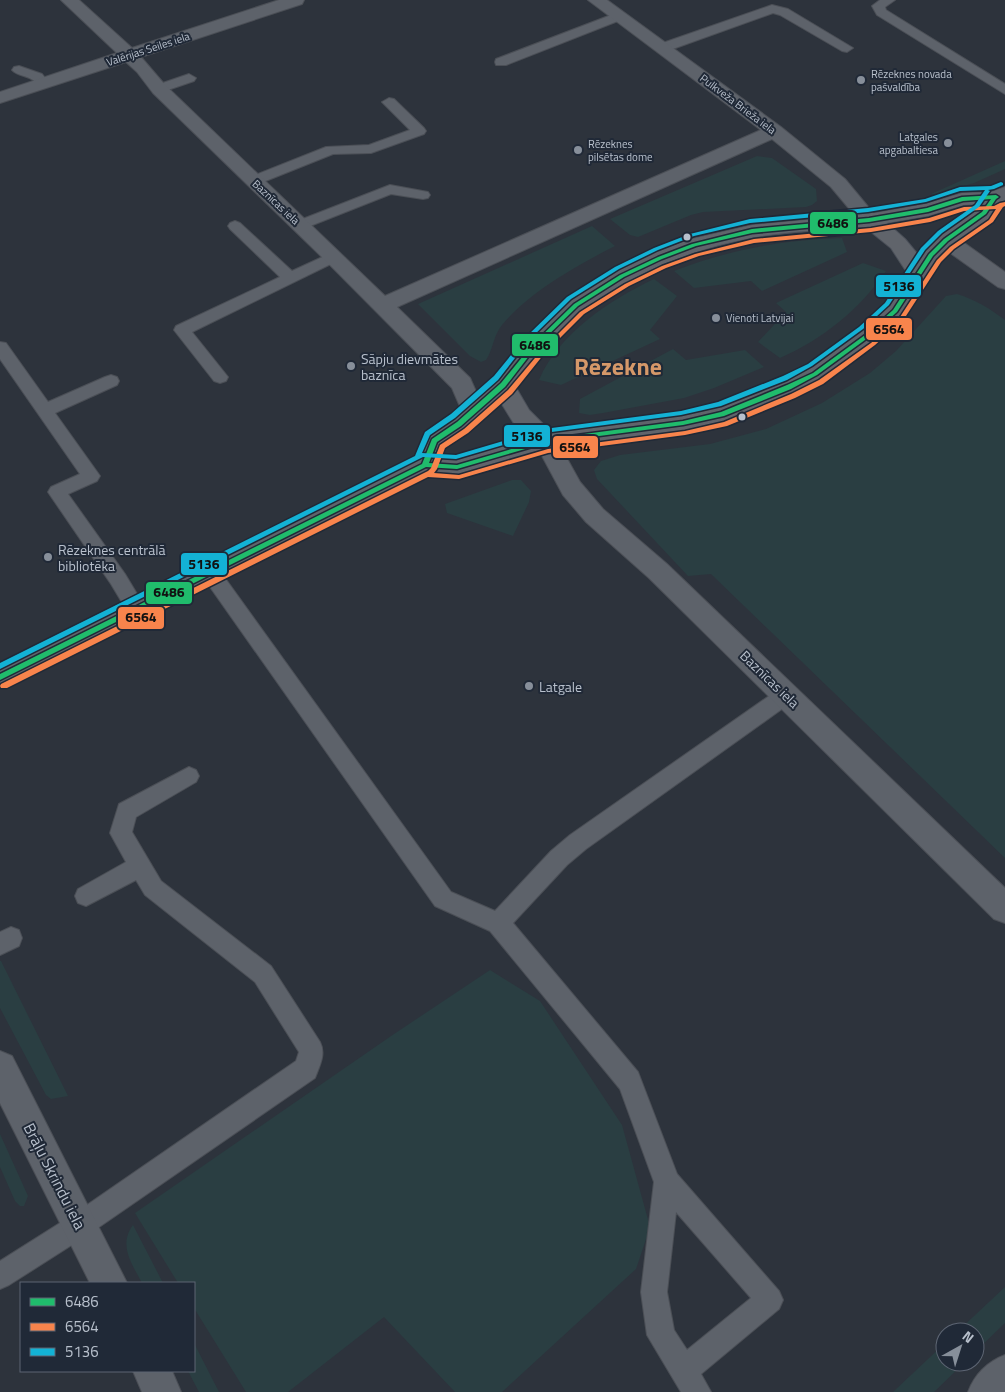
<svg xmlns="http://www.w3.org/2000/svg" width="1005" height="1392" font-family="'Titillium Web',sans-serif">
<style>
.green{fill:#2a3e42}
.lines{fill:none;stroke-linecap:round;stroke-linejoin:round}
.lane-casing{stroke:#4b4f56;stroke-width:2}
.street-casing{stroke:#4b4f56;stroke-width:2}
.primary-casing{stroke:#4b5059;stroke-width:2}
.lane{fill:#5d626a;fill-rule:evenodd}
.street{fill:#5d626a;fill-rule:evenodd}
.primary{fill:#60646b;fill-rule:evenodd}
.bus-1-casing{stroke:#202937;stroke-width:3}
.bus-2-casing{stroke:#202937;stroke-width:3}
.bus-3-casing{stroke:#202937;stroke-width:3}
.bus-1{fill:#20bc6c;fill-rule:evenodd}
.bus-2{fill:#f8844c;fill-rule:evenodd}
.bus-3{fill:#13b2d5;fill-rule:evenodd}
.poi-dot{fill:#878f9a;stroke:#202937;stroke-width:2}
.bus-dot{fill:#b8c0cc;stroke:#202937;stroke-width:2}
.labels{text-anchor:middle;dominant-baseline:central;stroke-width:4;stroke-linejoin:round;paint-order:stroke}
.far-street-label{font-size:11px;fill:#b8c0cc;stroke:#202937}
.far-poi-label{font-size:11px;fill:#b8c0cc;stroke:#202937;text-anchor:start}
.poi-label{font-size:14px;fill:#b8c0cc;stroke:#202937;text-anchor:start}
.street-label{font-size:14px;fill:#b8c0cc;stroke:#202937}
.near-street-label{font-size:16px;fill:#b8c0cc;stroke:#202937}
.town-label{font-size:24px;font-weight:bold;fill:#d59869;stroke:#202937}
.line-badge{stroke:#202937;stroke-width:2}
.pale-badge-label{font-size:14px;text-anchor:middle;font-weight:bold;fill:#111}
</style>
<rect width="100%" height="100%" fill="#2d333c"/>
<!-- green -->
<path class="green" d="M 757,156 L 772,158 L 816,189 L 817,201 L 812,205 L 806,207 L 703,212 L 691,215 L 638,237 L 630,235 L 610,219 Z
M 1005,161 L 1005,169 L 974,183 L 934,195 L 931,194 Z
M 592,226 L 615,246 C 578,265 529,292 502,325 C 493,336 493,350 486,360 L 481,362 L 470,356 L 418,304 Z
M 842,238 L 847,252 L 762,291 L 751,281 L 694,288 L 674,271 C 732,249 781,240 842,238 Z
M 863,263 L 886,271 C 859,310 823,339 780,358 L 758,342 L 786,312 L 776,303 Z
M 654,279 L 677,296 L 650,330 L 660,339 L 561,385 L 539,380 C 559,333 610,300 654,279 Z
M 957,294 C 976,300 989,308 1005,320 L 1005,858 L 711,574 L 688,576 L 597,479 L 594,470 L 601,461 L 620,455 L 710,444 L 766,429 L 822,403 L 870,373 L 896,351 L 946,296 Z
M 673,349 L 686,360 L 745,350 L 764,367 L 714,388 L 684,398 L 603,413 L 590,415 L 579,413 L 580,399 Z
M 512,480 L 521,480 L 531,491 L 529,502 L 513,536 L 447,513 L 445,504 Z
M 0,961 L 1,961 L 68,1096 L 51,1099 L 46,1095 L 0,1008 Z
M 490,970 L 540,1001 L 622,1125 L 650,1227 L 636,1269 L 502,1392 L 455,1392 L 384,1317 L 288,1392 L 246,1392 L 194,1308 L 194,1283 L 178,1283 L 135,1213 L 394,1034 Z
M 0,1134 L 28,1196 L 24,1206 L 20,1206 L 15,1201 L 0,1167 Z
M 133,1225 L 163,1283 L 142,1283 C 132,1264 118,1245 133,1225 Z
M 1005,1287 L 1005,1323 L 975,1352 L 975,1332 L 957,1332 Z
M 194,1343 L 219,1392 L 199,1392 L 188,1371 L 194,1371 Z
M 945,1343 L 945,1362 L 965,1362 L 934,1392 L 893,1392 Z"/>
<g class="lines">
<defs>
<path id="lane" d="M 880,0 L 895,0 L 885,7 L 886,10 L 1005,84 L 1005,94 L 877,15 L 872,6 Z
M 772,5 L 788,9 L 853,48 L 847,52 L 842,51 L 780,15 L 773,13 L 667,51 L 662,52 L 656,48 L 657,45 Z
M 619,12 L 625,16 L 623,19 L 506,65 L 496,65 L 495,62 L 496,59 Z
M 19,66 L 42,74 L 50,84 L 43,88 C 37,86 37,83 33,80 C 26,75 18,76 12,70 L 14,67 Z
M 189,74 L 196,78 L 194,81 L 159,93 L 152,89 L 154,86 Z
M 389,98 L 394,99 L 424,128 L 426,131 L 424,134 L 371,153 L 333,154 L 258,184 L 248,184 L 246,181 L 248,178 L 326,147 L 369,145 L 410,130 L 382,102 Z
M 390,185 L 428,192 L 430,195 L 428,198 L 423,199 L 391,194 L 305,228 L 295,228 L 293,225 L 295,222 Z
M 235,221 L 240,223 L 292,271 L 329,254 L 339,254 L 342,257 L 339,260 L 192,332 L 228,377 L 226,381 L 220,383 L 214,381 L 174,330 L 176,326 L 280,277 L 230,229 L 228,226 L 230,223 Z
M 0,342 L 6,343 L 48,402 L 105,377 L 111,375 L 117,377 L 119,381 L 117,385 L 55,413 L 100,476 L 97,481 L 68,494 L 125,574 L 146,609 L 143,614 L 136,617 L 129,614 L 111,584 L 48,492 L 51,487 L 80,474 L 0,359 Z
M 210,565 L 217,567 L 451,892 L 495,911 L 551,851 L 570,835 L 779,689 L 786,687 L 793,689 L 796,695 L 793,701 L 586,849 L 567,865 L 513,923 L 638,1072 L 677,1174 L 779,1291 L 783,1300 L 779,1309 L 701,1374 L 711,1392 L 681,1392 L 647,1335 L 641,1292 L 654,1182 L 620,1089 L 490,931 L 435,906 L 203,577 L 201,572 L 203,567 ZM 676,1212 L 751,1298 L 687,1350 L 674,1330 L 667,1292 Z
M 189,767 L 196,770 L 199,776 L 196,782 L 136,817 L 132,832 L 161,881 L 271,966 L 320,1042 C 326,1054 320,1065 315,1078 L 89,1234 L 9,1285 L 0,1289 L 0,1261 L 71,1216 L 296,1061 L 299,1052 L 255,982 L 145,895 L 136,880 L 86,906 L 78,903 L 75,896 L 78,889 L 126,862 L 110,833 L 119,804 Z
M 11,927 L 19,930 L 22,938 L 19,946 L 0,955 L 0,932 Z"/>
<path id="street" d="M 61,0 L 79,0 L 132,48 L 279,0 L 304,0 L 302,4 L 141,57 L 165,85 L 385,296 L 761,130 L 588,0 L 607,0 L 781,127 L 845,179 L 879,220 L 876,224 L 869,226 L 862,224 L 831,187 L 772,139 L 397,307 L 470,378 L 485,412 L 481,418 L 473,420 L 465,418 L 452,388 L 327,262 L 153,93 L 137,72 L 126,62 L 0,103 L 0,92 L 117,53 Z
M 946,234 L 953,235 L 1005,272 L 1005,289 L 998,287 L 939,245 L 936,240 L 939,235 Z
M 546,433 L 554,435 L 580,482 L 603,509 L 667,564 L 1005,888 L 1005,923 L 994,919 L 649,578 L 586,522 L 563,495 L 534,441 L 538,435 Z
M 0,1051 L 12,1056 L 127,1283 L 90,1283 L 0,1103 Z
M 1005,1355 L 1005,1392 L 968,1392 C 975,1374 987,1362 1005,1355 Z
M 133,1371 L 172,1371 L 181,1392 L 142,1392 Z"/>
<path id="primary" d="M 1005,187 L 1005,200 L 1001,202 L 991,217 L 953,245 L 939,259 L 903,316 L 875,341 L 823,379 L 797,393 L 730,420 L 683,431 L 546,449 L 457,476 L 428,474 L 0,688 L 0,664 L 415,460 L 426,435 L 451,418 L 495,379 L 526,341 L 568,300 L 615,271 L 653,253 L 687,240 L 752,225 L 869,214 L 925,204 L 962,193 L 991,192 ZM 980,204 L 977,209 L 939,235 L 920,257 L 905,239 L 887,223 L 928,216 L 964,205 ZM 865,227 L 891,248 L 908,274 L 887,306 L 859,331 L 807,369 L 781,381 L 717,407 L 683,415 L 551,432 L 529,410 L 515,386 C 536,359 557,330 584,310 C 633,273 692,249 751,238 C 788,231 828,230 865,227 ZM 500,401 L 513,422 L 527,438 L 457,458 L 440,457 L 444,446 L 467,430 Z"/>
</defs>
<!-- lane casing -->
<use href="#lane" class="lane-casing"/>
<!-- street casing -->
<use href="#street" class="street-casing"/>
<!-- primary casing -->
<use href="#primary" class="primary-casing"/>
<!-- lane -->
<use href="#lane" class="lane"/>
<!-- street -->
<use href="#street" class="street"/>
<!-- primary -->
<use href="#primary" class="primary"/>
<defs>
<path id="bus-1" d="M 996,195 L 999,197 L 996,199 L 986,214 L 948,241 L 933,256 L 897,312 L 869,337 L 817,375 L 791,389 L 724,416 L 683,425 L 546,443 L 457,469 L 426,467 L 0,680 L 0,674 L 422,464 L 432,439 L 457,422 L 501,383 L 532,345 L 574,304 L 620,275 L 658,257 L 692,244 L 752,229 L 869,218 L 927,208 L 962,197 ZM 991,199 L 982,212 L 944,239 L 929,254 L 893,310 L 865,335 L 813,373 L 787,385 L 721,412 L 683,421 L 546,439 L 457,465 L 429,463 L 437,442 L 461,426 L 505,387 L 536,347 L 578,306 L 624,277 L 662,259 L 696,246 L 752,233 L 869,222 L 928,212 L 963,201 Z"/>
<path id="bus-2" d="M 1005,202 L 1005,206 L 1003,207 L 993,222 L 954,249 L 941,262 L 904,319 L 875,345 L 823,384 L 795,398 L 727,426 L 685,435 L 548,453 L 459,479 L 428,477 L 7,688 L 1,688 L 0,686 L 1,684 L 428,471 L 431,468 L 440,445 L 464,429 L 508,390 L 540,352 L 580,312 L 625,284 L 662,266 L 695,254 L 754,239 L 871,228 L 929,218 L 964,207 L 994,206 L 1000,203 ZM 996,209 L 989,220 L 950,247 L 937,260 L 900,317 L 871,343 L 819,380 L 791,394 L 724,422 L 685,431 L 548,449 L 459,475 L 434,473 L 437,469 L 445,448 L 468,433 L 512,394 L 544,354 L 584,314 L 629,286 L 666,268 L 699,256 L 754,243 L 871,232 L 930,222 L 964,211 Z"/>
<path id="bus-3" d="M 1001,182 L 1003,183 L 1003,185 L 994,189 L 988,190 L 990,191 L 979,207 L 942,233 L 925,250 L 889,305 L 863,329 L 812,366 L 787,380 L 721,406 L 681,415 L 544,433 L 456,459 L 423,457 L 0,669 L 0,663 L 415,456 L 425,432 L 451,414 L 494,376 L 525,338 L 567,297 L 615,267 L 654,248 L 690,234 L 750,219 L 868,208 L 925,199 L 960,187 L 991,186 ZM 985,190 L 975,205 L 938,231 L 921,248 L 885,303 L 859,327 L 808,364 L 783,376 L 718,402 L 681,411 L 544,429 L 456,455 L 422,453 L 430,435 L 455,418 L 498,380 L 529,340 L 571,299 L 619,269 L 658,250 L 694,236 L 750,223 L 868,212 L 926,202 L 960,191 Z"/>
</defs>
<!-- bus-1 casing -->
<use href="#bus-1" class="bus-1-casing"/>
<!-- bus-2 casing -->
<use href="#bus-2" class="bus-2-casing"/>
<!-- bus-3 casing -->
<use href="#bus-3" class="bus-3-casing"/>
<!-- bus-1 -->
<use href="#bus-1" class="bus-1"/>
<!-- bus-2 -->
<use href="#bus-2" class="bus-2"/>
<!-- bus-3 -->
<use href="#bus-3" class="bus-3"/>
</g>
<!-- markers -->
<g class="poi-dot">
<circle cx="861" cy="80" r="5"/>
<circle cx="948" cy="143" r="5"/>
<circle cx="578" cy="150" r="5"/>
<circle cx="716" cy="318" r="5"/>
<circle cx="351" cy="366" r="5"/>
<circle cx="48" cy="557" r="5"/>
<circle cx="529" cy="686" r="5"/>
</g>
<g class="bus-dot">
<circle cx="687" cy="237" r="4.5"/>
<circle cx="742" cy="417" r="4.5"/>
</g>
<g class="labels">
<!-- far-street labels -->
<g class="far-street-label">
<text transform="translate(148 49) rotate(-18)">Valērijas Seiles iela</text>
<text transform="translate(738 104) rotate(37)">Pulkveža Brieža iela</text>
<text transform="translate(276 202) rotate(43)">Baznīcas iela</text>
</g>
<!-- far-poi labels -->
<g class="far-poi-label">
<text x="871" y="74">Rēzeknes novada<tspan x="871" dy="13">pašvaldība</tspan></text>
<text x="938" y="137" text-anchor="end">Latgales<tspan x="938" dy="13">apgabaltiesa</tspan></text>
<text x="588" y="144">Rēzeknes<tspan x="588" dy="13">pilsētas dome</tspan></text>
<text x="726" y="318">Vienoti Latvijai</text>
</g>
<!-- poi labels -->
<g class="poi-label">
<text x="361" y="358">Sāpju dievmātes<tspan x="361" dy="16">baznīca</tspan></text>
<text x="58" y="549">Rēzeknes centrālā<tspan x="58" dy="16">bibliotēka</tspan></text>
<text x="539" y="686">Latgale</text>
</g>
<!-- street labels -->
<g class="street-label">
<text transform="translate(770 679) rotate(44)">Baznīcas iela</text>
</g>
<!-- near-street labels -->
<g class="near-street-label">
<text transform="translate(55 1176) rotate(63)">Brāļu Skrindu iela</text>
</g>
<!-- town labels -->
<g class="town-label">
<text x="618" y="366">Rēzekne</text>
</g>
</g>
<g class="line-badge">
<rect x="809" y="211" width="48" height="24" rx="5" fill="#20bc6c"/>
<rect x="875" y="274" width="47" height="24" rx="5" fill="#13b2d5"/>
<rect x="865" y="317" width="48" height="24" rx="5" fill="#f8844c"/>
<rect x="511" y="333" width="48" height="24" rx="5" fill="#20bc6c"/>
<rect x="503" y="424" width="48" height="24" rx="5" fill="#13b2d5"/>
<rect x="552" y="435" width="47" height="24" rx="5" fill="#f8844c"/>
<rect x="180" y="552" width="48" height="24" rx="5" fill="#13b2d5"/>
<rect x="145" y="581" width="48" height="24" rx="5" fill="#20bc6c"/>
<rect x="117" y="606" width="48" height="24" rx="5" fill="#f8844c"/>
</g>
<g class="pale-badge-label">
<text x="833" y="228">6486</text>
<text x="899" y="291">5136</text>
<text x="889" y="334">6564</text>
<text x="535" y="350">6486</text>
<text x="527" y="441">5136</text>
<text x="575" y="452">6564</text>
<text x="204" y="569">5136</text>
<text x="169" y="597">6486</text>
<text x="141" y="622">6564</text>
</g>
<!-- legend -->
<rect x="20" y="1282" width="175" height="90" fill="#202937" stroke="#5d6573"/>
<rect x="30" y="1298" width="25" height="8" fill="#20bc6c" stroke="#5d6573"/>
<text x="65" y="1307" font-size="15" fill="#b8c0cc">6486</text>
<rect x="30" y="1323" width="25" height="8" fill="#f8844c" stroke="#5d6573"/>
<text x="65" y="1332" font-size="15" fill="#b8c0cc">6564</text>
<rect x="30" y="1348" width="25" height="8" fill="#13b2d5" stroke="#5d6573"/>
<text x="65" y="1357" font-size="15" fill="#b8c0cc">5136</text>
<!-- north arrow -->
<g transform="translate(960 1347) rotate(39)"><circle r="24" fill="#202937" stroke="#5d6573"/>
<path d="M0-4L9 19L0 12L-9 19Z" fill="#878f9a"/>
<text y="-8" font-size="14" font-weight="bold" text-anchor="middle" fill="#b8c0cc">N</text>
</g>
</svg>
